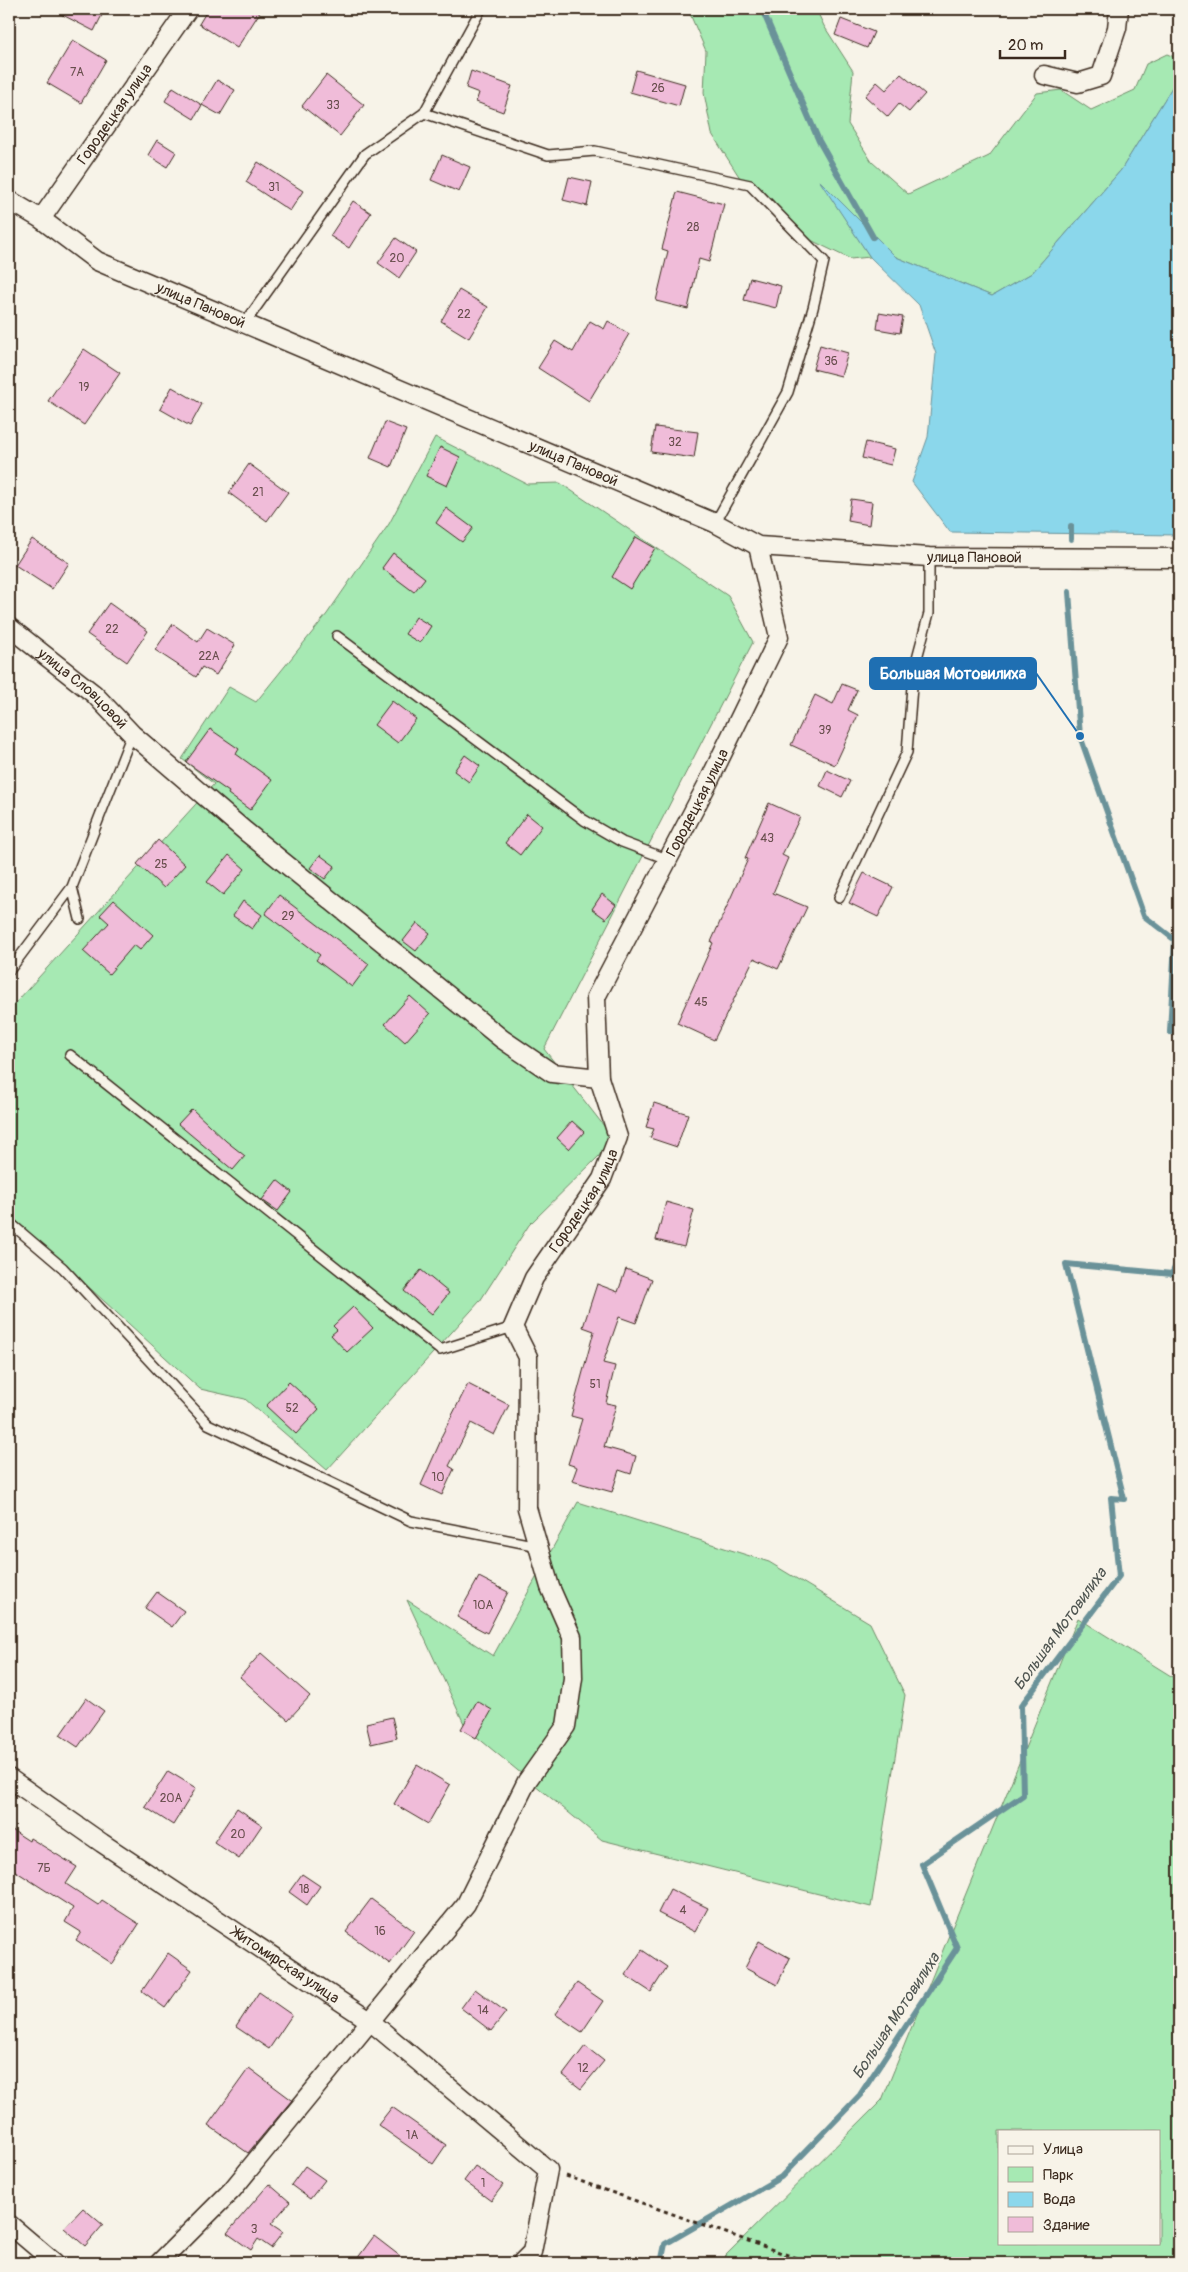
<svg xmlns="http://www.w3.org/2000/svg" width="1188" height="2272" font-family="Pangolin,sans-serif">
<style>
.green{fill:#a6e9b3;stroke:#708a68;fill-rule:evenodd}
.water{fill:#8bd7eb;stroke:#6b9299}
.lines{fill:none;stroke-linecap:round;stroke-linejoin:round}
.stream{stroke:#6b9299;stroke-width:6}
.building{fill:#f0bcd9;stroke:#3b2a1e}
.service-casing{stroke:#3b2a1e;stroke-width:12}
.minor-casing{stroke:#3b2a1e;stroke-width:21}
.path{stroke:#3b2a1e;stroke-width:3;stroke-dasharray:4 4;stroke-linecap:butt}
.service{stroke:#f7f3e8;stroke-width:9}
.minor{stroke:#f7f3e8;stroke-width:18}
.labels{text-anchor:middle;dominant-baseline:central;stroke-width:5;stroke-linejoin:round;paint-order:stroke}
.number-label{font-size:12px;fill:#684e4d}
.street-label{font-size:15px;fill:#3b2a1e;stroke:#f7f3e8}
.water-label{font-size:16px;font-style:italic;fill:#4f5551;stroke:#f7f3e8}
.leader{fill:none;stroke:#1f6fb2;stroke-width:2}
.callout-dot{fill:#1f6fb2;stroke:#f7f3e8;stroke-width:2}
.callout{fill:#1f6fb2;stroke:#1f6fb2;stroke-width:2}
.callout-label{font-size:16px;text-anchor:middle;font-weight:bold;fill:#fff}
</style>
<rect width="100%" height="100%" fill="#f7f3e8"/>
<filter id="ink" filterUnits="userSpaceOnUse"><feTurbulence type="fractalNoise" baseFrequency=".02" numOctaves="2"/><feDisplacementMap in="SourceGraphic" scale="10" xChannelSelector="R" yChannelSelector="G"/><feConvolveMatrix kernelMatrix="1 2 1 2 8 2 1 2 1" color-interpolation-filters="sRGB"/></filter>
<g filter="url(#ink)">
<!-- green -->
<path class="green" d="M 689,9 L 816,9 L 824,26 L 853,71 L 848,124 L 872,162 L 908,194 L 989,156 L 1037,93 L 1061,90 L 1091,110 L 1135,90 L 1146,64 L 1167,54 L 1179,59 L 1179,76 L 1121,170 L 1032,273 L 992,296 L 896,257 L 821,182 L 870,257 L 850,259 L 790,230 L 740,178 L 712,134 L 704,93 L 706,51 L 690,14 Z
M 435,437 L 527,484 L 560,483 L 728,596 L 753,642 L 544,1049 L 611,1135 L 599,1156 L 529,1225 L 480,1301 L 327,1470 L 245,1399 L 200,1389 L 9,1214 L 9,1010 L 214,784 L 182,759 L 229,687 L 256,702 L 327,614 L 389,524 Z
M 578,1502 L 769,1562 L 870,1623 L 905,1695 L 871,1907 L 602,1840 L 466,1728 L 407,1600 L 493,1656 Z
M 1078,1618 L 1179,1681 L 1179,2263 L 718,2263 L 882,2100 ZM 999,2131 L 1159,2131 L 1159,2243 L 999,2243 Z"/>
<!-- water -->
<path class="water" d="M 1179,76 L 1179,535 L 950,532 L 912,482 L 928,437 L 936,354 L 919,305 L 870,257 L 819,180 L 896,257 L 992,296 L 1032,273 L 1121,170 Z"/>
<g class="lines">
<!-- stream -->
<path class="stream" d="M 762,9 L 819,141 L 873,237
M 1071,539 L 1071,526
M 1069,592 L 1080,736 L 1144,916 L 1175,940 L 1170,1032 L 1179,1033
M 661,2263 L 665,2244 L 781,2177 L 860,2095 L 957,1948 L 922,1864 L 1023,1795 L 1021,1706 L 1119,1576 L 1111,1498 L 1124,1499 L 1066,1264 L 1172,1274 L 1179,1259"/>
</g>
<!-- building -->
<path class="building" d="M 51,9 L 105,9 L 94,31 Z
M 208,9 L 262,9 L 237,48 L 199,24 Z
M 841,19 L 874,32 L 867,48 L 835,35 Z
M 73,40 L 106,60 L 81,103 L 47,83 Z
M 636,70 L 685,84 L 679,106 L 630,92 Z
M 471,71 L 512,86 L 503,112 L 476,102 L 479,93 L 466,88 Z
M 901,74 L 925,94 L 909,112 L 899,104 L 888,117 L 865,96 L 877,82 L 886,90 Z
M 326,75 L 364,105 L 340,136 L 302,106 Z
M 217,80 L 235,90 L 220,115 L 202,105 Z
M 173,87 L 202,105 L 194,119 L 165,101 Z
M 157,140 L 176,152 L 167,167 L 148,155 Z
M 442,155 L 470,167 L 459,192 L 431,180 Z
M 258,162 L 303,191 L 290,211 L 246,182 Z
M 569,177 L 592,182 L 587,206 L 563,200 Z
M 677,192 L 724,204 L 709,262 L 699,259 L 688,309 L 656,301 L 668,251 L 662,249 Z
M 353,201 L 371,213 L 349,248 L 330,236 Z
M 396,238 L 416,252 L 399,278 L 378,263 Z
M 750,278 L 781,286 L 776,308 L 744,300 Z
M 459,290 L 488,307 L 469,338 L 441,321 Z
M 879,313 L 903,317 L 900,333 L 877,329 Z
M 590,321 L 604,329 L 608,321 L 629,334 L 589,401 L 538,368 L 555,341 L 573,352 Z
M 820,345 L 848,353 L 841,376 L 813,369 Z
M 84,349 L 120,373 L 84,425 L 48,401 Z
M 172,387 L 202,404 L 190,426 L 160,409 Z
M 385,422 L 406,430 L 391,467 L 370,458 Z
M 655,427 L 698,432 L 694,458 L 651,452 Z
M 866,442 L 895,449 L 891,465 L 862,458 Z
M 440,447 L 460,457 L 447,486 L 426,476 Z
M 249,464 L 288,492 L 267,521 L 229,493 Z
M 851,499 L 872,502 L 869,525 L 848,521 Z
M 446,508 L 473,528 L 462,542 L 436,523 Z
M 636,537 L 655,548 L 630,589 L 612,577 Z
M 32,539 L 69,563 L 52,589 L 15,565 Z
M 393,553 L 425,578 L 414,592 L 382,568 Z
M 109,603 L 148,631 L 127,662 L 87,634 Z
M 416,617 L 431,626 L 420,643 L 405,634 Z
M 173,624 L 198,642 L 207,628 L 235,645 L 216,675 L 202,667 L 196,677 L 155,650 Z
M 842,684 L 857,690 L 848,710 L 858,715 L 835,765 L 791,745 L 815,695 L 833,704 Z
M 392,701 L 416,719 L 398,743 L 374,725 Z
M 210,729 L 239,749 L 236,754 L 272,780 L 250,810 L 228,794 L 229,792 L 186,762 Z
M 465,755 L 480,766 L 469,782 L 454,771 Z
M 827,770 L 850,781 L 842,797 L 820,786 Z
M 769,803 L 800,817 L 782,855 L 788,858 L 773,893 L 807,907 L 778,969 L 754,958 L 714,1040 L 677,1023 L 713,943 L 711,942 L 748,859 L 745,858 Z
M 527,814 L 542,826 L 520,855 L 505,843 Z
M 158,840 L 185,865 L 164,888 L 137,864 Z
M 229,855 L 245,869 L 223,895 L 207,882 Z
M 320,855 L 335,866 L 325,879 L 310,868 Z
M 864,873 L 893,887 L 878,917 L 849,903 Z
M 602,894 L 616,905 L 606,919 L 592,909 Z
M 279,895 L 369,964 L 352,987 L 316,960 L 320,955 L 265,914 Z
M 114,900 L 153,935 L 140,950 L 134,945 L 109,974 L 83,951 L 109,923 L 100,915 Z
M 243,901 L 262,915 L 252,929 L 233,916 Z
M 417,923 L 430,933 L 416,951 L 403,941 Z
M 410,996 L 430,1014 L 405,1042 L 385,1024 Z
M 654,1103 L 688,1114 L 677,1147 L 650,1138 L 654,1129 L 646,1127 Z
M 192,1109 L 226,1141 L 245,1156 L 233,1170 L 178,1124 Z
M 572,1121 L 584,1132 L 569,1149 L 557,1138 Z
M 277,1180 L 292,1192 L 278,1211 L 262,1200 Z
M 666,1202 L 694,1210 L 684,1247 L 656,1240 Z
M 626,1269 L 652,1279 L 636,1323 L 619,1317 L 603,1363 L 615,1366 L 606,1403 L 616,1405 L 604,1447 L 636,1456 L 631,1474 L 619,1470 L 612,1492 L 572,1481 L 577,1467 L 568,1464 L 582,1419 L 571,1416 L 594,1331 L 583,1327 L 597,1284 L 618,1292 Z
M 421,1270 L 449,1293 L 432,1314 L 404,1291 Z
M 353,1307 L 373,1328 L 347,1352 L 331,1335 L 337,1330 L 333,1326 Z
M 289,1382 L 319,1409 L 296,1434 L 266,1406 Z
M 468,1384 L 509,1405 L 494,1435 L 471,1423 L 449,1466 L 454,1469 L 442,1495 L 421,1485 L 441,1440 L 440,1439 Z
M 479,1577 L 508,1592 L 487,1633 L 457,1617 Z
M 157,1592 L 184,1611 L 172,1627 L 145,1608 Z
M 261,1653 L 310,1696 L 288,1720 L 240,1677 Z
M 86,1698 L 104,1711 L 78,1747 L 60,1735 Z
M 477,1701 L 492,1710 L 476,1738 L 461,1729 Z
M 392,1717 L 397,1738 L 371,1744 L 366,1723 Z
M 417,1765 L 450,1785 L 428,1824 L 394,1804 Z
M 168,1771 L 196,1788 L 173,1825 L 145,1807 Z
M 237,1808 L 262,1825 L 239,1859 L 214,1842 Z
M 9,1828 L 29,1841 L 30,1838 L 77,1867 L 66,1884 L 98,1905 L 102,1900 L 139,1924 L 113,1964 L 76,1940 L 81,1932 L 65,1922 L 73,1908 L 9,1867 Z
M 302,1874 L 320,1886 L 307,1905 L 289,1892 Z
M 670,1889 L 708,1908 L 695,1932 L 658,1913 Z
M 371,1899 L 414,1931 L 390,1964 L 346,1932 Z
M 759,1941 L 790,1958 L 777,1985 L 745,1968 Z
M 642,1950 L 667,1967 L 651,1992 L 625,1975 Z
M 168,1953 L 192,1970 L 165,2008 L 142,1991 Z
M 577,1983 L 603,2001 L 582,2032 L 555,2014 Z
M 475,1989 L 506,2012 L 491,2031 L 461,2008 Z
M 259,1992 L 292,2015 L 269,2049 L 236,2027 Z
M 585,2046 L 604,2061 L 581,2089 L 563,2075 Z
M 249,2068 L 292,2100 L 248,2153 L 208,2125 Z
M 392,2107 L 446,2145 L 433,2164 L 378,2125 Z
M 305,2166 L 325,2180 L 310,2199 L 291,2185 Z
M 475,2166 L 503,2185 L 491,2201 L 464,2181 Z
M 269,2184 L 290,2202 L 271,2224 L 283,2232 L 271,2248 L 258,2239 L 251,2250 L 227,2233 Z
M 83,2208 L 103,2225 L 85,2246 L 64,2228 Z
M 374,2236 L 409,2263 L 354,2263 Z"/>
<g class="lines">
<defs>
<path id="service" d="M 424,113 L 548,155 L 595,151 L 750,185 L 824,261 L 813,308 L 788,392 L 715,523
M 245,323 L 365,154 L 424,113 L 481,9
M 337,636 L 584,820 L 622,842 L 667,859
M 839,898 L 907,752 L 913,673 L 929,613 L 929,557
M 80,919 L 72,887 L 132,734
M 9,971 L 72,887
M 70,1055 L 440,1350 L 513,1327
M 9,1222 L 63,1268 L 208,1424 L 411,1521 L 538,1546"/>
<g id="minor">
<path d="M 1044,75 L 1078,83 L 1101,76 L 1117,28 L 1119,9"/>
<path id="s1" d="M 9,200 L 41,219 L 97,261 L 715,523 L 758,546 L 929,557 L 1179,558"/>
<path id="s2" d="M 41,219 L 188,9"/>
<path id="s3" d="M 9,627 L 94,694 L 132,734 L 245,831 L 502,1039 L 552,1073 L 599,1078"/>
<path id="s4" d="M 9,1778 L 102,1843 L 370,2021 L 548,2170 L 532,2252 L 521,2263"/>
<path d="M 9,2224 L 55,2263"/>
<path id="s5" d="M 159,2263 L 232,2190 L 466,1904 L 527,1781 L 566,1726 L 573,1678 L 572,1637 L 550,1587 L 527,1508 L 528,1357 L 513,1327 L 534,1278 L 602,1179 L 618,1137 L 599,1078 L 596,997 L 708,783 L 779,637 L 758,546"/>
</g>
</defs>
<!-- service casing -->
<use href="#service" class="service-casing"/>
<!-- minor casing -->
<use href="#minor" class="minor-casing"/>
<!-- path -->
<path class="path" d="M 566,2176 L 810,2263"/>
<!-- service -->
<use href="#service" class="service"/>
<!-- minor -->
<use href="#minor" class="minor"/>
</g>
</g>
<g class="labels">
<!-- number labels -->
<g class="number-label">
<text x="77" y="72">7А</text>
<text x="658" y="88">26</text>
<text x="333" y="105">33</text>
<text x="274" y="187">31</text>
<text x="693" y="227">28</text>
<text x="397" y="258">20</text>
<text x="464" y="314">22</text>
<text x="831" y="361">36</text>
<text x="84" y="387">19</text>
<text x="675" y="442">32</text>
<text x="258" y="492">21</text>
<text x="112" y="629">22</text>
<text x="209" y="656">22А</text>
<text x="825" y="730">39</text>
<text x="767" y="838">43</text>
<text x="161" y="864">25</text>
<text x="288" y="916">29</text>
<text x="701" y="1002">45</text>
<text x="595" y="1384">51</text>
<text x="292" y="1408">52</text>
<text x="438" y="1477">10</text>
<text x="483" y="1605">10А</text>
<text x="171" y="1798">20А</text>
<text x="238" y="1834">20</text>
<text x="44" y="1868">7Б</text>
<text x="304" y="1889">18</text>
<text x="683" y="1910">4</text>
<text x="380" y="1931">16</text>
<text x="483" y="2010">14</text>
<text x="583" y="2068">12</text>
<text x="412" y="2135">1А</text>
<text x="483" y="2183">1</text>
<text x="254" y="2229">3</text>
</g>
<!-- street labels -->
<g class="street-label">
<text stroke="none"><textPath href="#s2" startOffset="128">Городецкая улица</textPath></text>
<text stroke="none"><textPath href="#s1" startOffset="220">улица Пановой</textPath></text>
<text stroke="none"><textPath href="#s1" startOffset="625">улица Пановой</textPath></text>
<text stroke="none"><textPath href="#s1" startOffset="1044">улица Пановой</textPath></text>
<text stroke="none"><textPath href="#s3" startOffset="96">улица Словцовой</textPath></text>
<text stroke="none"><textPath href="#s5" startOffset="1669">Городецкая улица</textPath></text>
<text stroke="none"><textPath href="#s5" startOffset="1234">Городецкая улица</textPath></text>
<text stroke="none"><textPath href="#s4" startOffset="334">Житомирская улица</textPath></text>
</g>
<!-- water labels -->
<g class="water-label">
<text transform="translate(1060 1629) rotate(-54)">Большая Мотовилиха</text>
<text transform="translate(896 2016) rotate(-57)">Большая Мотовилиха</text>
</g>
</g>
<!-- callouts -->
<path class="leader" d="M1080 736L1036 673"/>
<circle class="callout-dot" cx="1080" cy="736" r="5"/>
<rect class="callout" x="870" y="658" width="166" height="31" rx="5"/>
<g class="callout-label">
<text x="953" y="679">Большая Мотовилиха</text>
</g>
<!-- margin -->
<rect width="1188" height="2272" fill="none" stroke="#f7f3e8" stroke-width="30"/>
<rect x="15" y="15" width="1158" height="2242" fill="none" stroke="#3b2a1e" stroke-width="2" filter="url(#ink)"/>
<!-- legend -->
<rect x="998" y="2130" width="162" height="115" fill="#f7f3e8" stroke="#aca397"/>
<rect x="1008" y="2146" width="25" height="8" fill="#f7f3e8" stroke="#aca397"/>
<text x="1043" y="2154" font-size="15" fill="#3b2a1e">Улица</text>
<rect x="1008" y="2167" width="25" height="15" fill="#a6e9b3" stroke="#aca397"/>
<text x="1043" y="2180" font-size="15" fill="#3b2a1e">Парк</text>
<rect x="1008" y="2192" width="25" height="15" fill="#8bd7eb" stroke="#aca397"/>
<text x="1043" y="2204" font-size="15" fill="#3b2a1e">Вода</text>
<rect x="1008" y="2217" width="25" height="15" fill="#f0bcd9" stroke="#aca397"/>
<text x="1043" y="2230" font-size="15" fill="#3b2a1e">Здание</text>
<!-- scale -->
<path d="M1000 50v8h65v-8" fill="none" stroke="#3b2a1e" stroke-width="2.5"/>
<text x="1008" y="50" font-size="15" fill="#3b2a1e" stroke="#f7f3e8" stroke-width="4" paint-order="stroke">20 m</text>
</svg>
